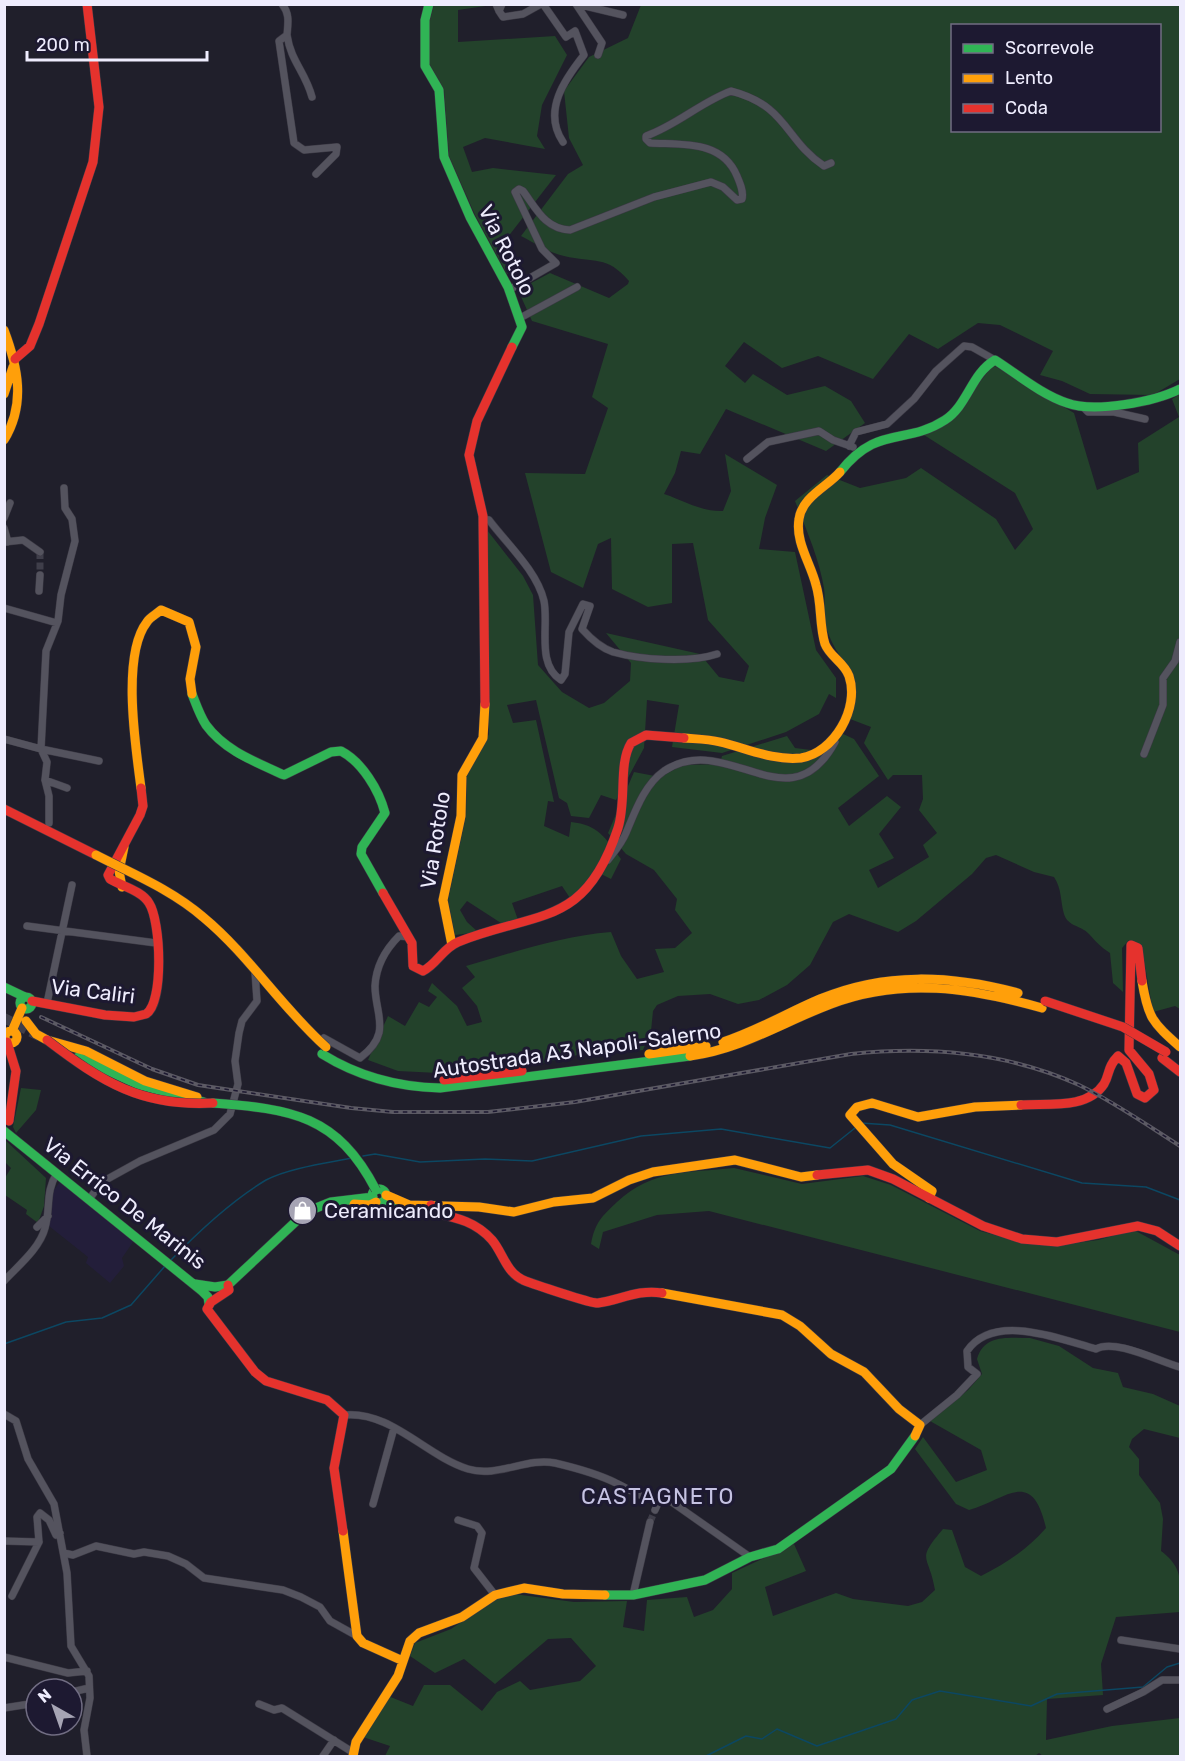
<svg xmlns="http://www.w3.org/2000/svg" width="1185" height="1761" font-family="Rubik,sans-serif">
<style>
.built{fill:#231e3a}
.green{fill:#23422b;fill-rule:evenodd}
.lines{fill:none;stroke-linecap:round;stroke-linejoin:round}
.stream{stroke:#0c4762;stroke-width:1.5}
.street-tunnel{stroke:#3f3e4a;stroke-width:7;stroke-dasharray:7 3.5;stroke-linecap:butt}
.primary-tunnel{stroke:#3f3e4a;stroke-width:10;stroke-dasharray:10 5;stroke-linecap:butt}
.street-casing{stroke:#3c3a45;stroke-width:8}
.fast-casing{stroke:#3c3a45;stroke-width:10}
.slow-casing{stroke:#3c3a45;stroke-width:10}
.jam-casing{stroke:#3c3a45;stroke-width:10}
.street{stroke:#54535e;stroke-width:7}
.fast{stroke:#30b455;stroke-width:9}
.slow{stroke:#ff9f0a;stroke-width:9}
.jam{stroke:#e5322d;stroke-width:9}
.rail-casing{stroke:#5c5a64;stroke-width:4}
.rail{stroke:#1d1931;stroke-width:1.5;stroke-dasharray:4.5;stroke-linecap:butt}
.fast-bridge-casing{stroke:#3c3a45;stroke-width:10;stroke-linecap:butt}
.slow-bridge-casing{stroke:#3c3a45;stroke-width:10;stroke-linecap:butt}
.jam-bridge-casing{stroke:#3c3a45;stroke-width:10;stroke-linecap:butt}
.fast-bridge{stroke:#30b455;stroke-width:9}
.slow-bridge{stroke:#ff9f0a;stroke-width:9}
.jam-bridge{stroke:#e5322d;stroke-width:9}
.labels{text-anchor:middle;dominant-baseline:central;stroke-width:6;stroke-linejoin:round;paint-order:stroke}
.street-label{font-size:21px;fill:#eeecfd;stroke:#1d1931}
.poi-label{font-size:21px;fill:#eeecfd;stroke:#1d1931;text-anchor:start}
.neighbourhood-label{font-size:22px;letter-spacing:1.5px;fill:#c5c2e2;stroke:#1d1931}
</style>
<rect width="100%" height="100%" fill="#201f2b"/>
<!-- built -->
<path class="built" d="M 60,1182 L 135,1239 L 122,1258 L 124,1266 L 110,1283 L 86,1263 L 88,1257 L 49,1226 L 50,1195 Z"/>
<!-- green -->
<path class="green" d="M 499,4 L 458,10 L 458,42 L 555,36 L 567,55 L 542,105 L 537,136 L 545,149 L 485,138 L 463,147 L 472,172 L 493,168 L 556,175 L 500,247 L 512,271 L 507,274 L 475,215 L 449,156 L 444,89 L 430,65 L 430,20 L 434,5 Z
M 641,5 L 1180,5 L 1180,379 L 1153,395 L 1090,394 L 1062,381 L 1040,375 L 1053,351 L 1000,325 L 978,323 L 938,349 L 909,334 L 873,379 L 818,356 L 782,368 L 744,342 L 725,366 L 745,383 L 753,374 L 787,395 L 825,386 L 851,401 L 865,423 L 826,451 L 726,409 L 700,454 L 681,451 L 675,473 L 664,494 C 685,501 702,512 723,511 L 731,491 L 725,454 L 777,485 L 765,518 L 759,549 L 795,552 L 816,650 L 836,678 L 836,698 L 829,694 L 819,714 L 786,732 L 722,753 L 672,747 L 679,705 L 647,700 L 644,748 L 616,800 L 601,795 L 589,818 L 571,816 L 567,803 L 559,798 L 536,700 L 507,705 L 513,723 L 536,720 L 554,802 L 548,801 L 544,826 L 569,837 L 571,822 C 599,825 605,838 621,859 L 611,879 L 595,871 L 581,891 L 570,898 L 562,886 L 512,903 L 518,920 L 501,923 L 467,901 L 460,910 L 467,922 L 478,932 L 455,935 L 448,900 L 466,816 L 467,776 L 489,734 L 487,530 L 523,576 L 533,595 L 538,665 L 562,692 L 589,708 L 604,703 L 630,681 L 631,663 L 606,633 L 700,654 L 719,677 L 744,682 L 749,666 L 708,620 L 693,543 L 672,544 L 672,603 L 648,607 L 612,589 L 611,538 L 598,544 L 583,588 L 551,572 L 525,473 L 585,474 L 608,408 L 592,397 L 608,344 L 532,321 L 518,290 L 550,273 L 609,298 L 628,284 L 629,281 C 607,255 594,263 564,256 C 549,253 535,243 521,236 L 568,174 L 583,165 L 569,138 L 564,91 L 589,57 L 628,38 ZM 952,26 L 1160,26 L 1160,130 L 952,130 Z
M 993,365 L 1074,413 L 1097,490 L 1139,472 L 1138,443 L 1179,417 L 1172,399 L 1180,394 L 1180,1009 L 1175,1006 L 1153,1012 L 1142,948 L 1129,940 L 1122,948 L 1123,992 L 1113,983 L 1110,953 C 1101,947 1096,942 1089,934 C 1081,925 1068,927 1064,914 C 1060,900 1062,889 1054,877 L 1034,872 L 996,855 L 986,858 L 972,874 L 916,921 L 898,932 L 849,914 L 833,922 L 810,965 L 787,985 L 759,1000 L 738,1004 L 710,994 L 678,996 L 657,1005 L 653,1011 L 651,1031 L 643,1050 L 600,1054 L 590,1052 L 540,1064 L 459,1074 L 398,1071 L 368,1060 L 388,1016 L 405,1026 L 419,1002 L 429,1007 L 437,997 L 428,991 L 432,983 L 457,1006 L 467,1026 L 482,1022 L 477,1006 L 462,988 L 475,977 L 466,966 C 515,952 561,936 611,932 L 621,956 L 637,979 L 664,972 L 655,949 L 675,948 L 692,933 L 675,910 L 677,899 L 654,870 L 626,854 L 608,833 L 634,772 L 660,777 L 683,765 L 720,764 L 722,756 L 787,736 L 795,748 L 819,751 L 841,733 L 854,739 L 879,776 L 838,808 L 849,826 L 887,796 L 901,807 L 879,834 L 894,858 L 869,870 L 878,888 L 929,857 L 923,845 L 937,833 L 919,810 L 923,799 L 922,775 L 893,775 L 888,780 L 864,743 L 871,727 L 850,719 C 865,667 841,671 827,630 C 822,617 826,602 824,588 C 819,558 806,529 795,501 L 827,475 L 860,488 L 906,478 L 921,468 L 996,519 L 1015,550 L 1033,529 L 1015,493 L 924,435 L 950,421 Z
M 21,1088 L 41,1090 L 36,1110 L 16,1133 L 13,1127 Z
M 5,1140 L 46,1178 L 44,1206 L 38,1223 L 26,1214 L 27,1210 L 5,1195 L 5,1178 L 11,1168 L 5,1162 Z
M 734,1168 L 802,1184 L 863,1176 L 891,1185 L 980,1231 L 1025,1243 L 1054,1246 L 1098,1240 L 1134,1230 L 1180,1255 L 1180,1332 L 709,1211 L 657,1215 L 603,1232 L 599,1249 L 591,1244 C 595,1223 601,1217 617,1202 C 653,1169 687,1173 734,1168 Z
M 1030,1338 L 1059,1346 L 1093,1368 L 1118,1373 L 1123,1387 L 1153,1394 L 1180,1406 L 1180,1438 L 1144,1429 L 1132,1439 L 1129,1447 L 1139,1459 L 1139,1475 L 1160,1503 L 1163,1519 L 1161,1551 C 1185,1569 1180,1584 1180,1612 L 1116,1617 L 1101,1664 L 1103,1695 L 1047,1699 L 1046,1740 L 1112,1726 L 1180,1718 L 1180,1756 L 1043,1756 L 1039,1753 L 1035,1756 L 385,1756 L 390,1746 L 363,1737 L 388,1696 L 413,1706 L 424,1685 L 450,1685 L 482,1711 L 497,1692 L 520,1681 L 530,1690 L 580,1681 L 596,1666 L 571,1638 L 548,1639 L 495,1684 L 464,1659 L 435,1673 L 410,1656 L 415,1643 L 451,1629 L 495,1599 L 514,1594 L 574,1602 L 627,1601 L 623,1627 L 644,1631 L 647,1600 L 687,1597 L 694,1617 L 713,1610 L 732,1589 L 732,1573 L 794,1544 L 806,1571 L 765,1587 L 773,1616 L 836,1593 L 853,1599 L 908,1606 L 922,1602 L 935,1590 C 929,1553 915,1562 943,1529 L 952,1530 L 965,1567 L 981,1576 C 1006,1563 1027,1550 1046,1528 C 1032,1466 1006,1500 969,1510 L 956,1504 L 915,1449 L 923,1437 L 956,1482 L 987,1470 L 981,1450 L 930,1421 L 968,1390 L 982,1374 L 977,1359 C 984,1334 1008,1338 1030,1338 Z"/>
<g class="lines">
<!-- stream -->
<path class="stream" d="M 861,1123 L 890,1125 L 1082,1183 L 1146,1187 L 1180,1200
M 363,1156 L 375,1154 L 420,1162 L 485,1159 L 532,1161 L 641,1136 L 721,1129 L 830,1148 L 855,1128
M 170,1261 C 199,1231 231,1201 266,1180 C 289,1168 327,1163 352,1158
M 4,1344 L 66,1322 L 102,1318 L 131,1305 L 165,1266
M 706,1756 L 746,1736 L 762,1739 L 777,1729 L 817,1746 L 896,1719 L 912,1700 L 940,1691 L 1031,1706 L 1057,1694 L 1143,1687 L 1167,1667 L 1180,1663"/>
<!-- street-tunnel -->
<path class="street-tunnel" d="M 40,552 L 40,575
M 650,1522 L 655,1510"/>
<!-- primary-tunnel -->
<path class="primary-tunnel" d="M 4,1018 L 39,1036"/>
<defs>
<path id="street" d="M 282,4 C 290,14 288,23 287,35 L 279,41 L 294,143 L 304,150 L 337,147 L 336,154 L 316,174
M 496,4 L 499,11 L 502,4
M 543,4 L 566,37 L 575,31 L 584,55 C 565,79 542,111 563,142
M 576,4 L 602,43 L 598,55
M 577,4 L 623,15
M 499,11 L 503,17 L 523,14 L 541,4
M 287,35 C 291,62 305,71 312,97
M 509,290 L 556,263 L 542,249 L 515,192 L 519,189 L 523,191 C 536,208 545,229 570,230 L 654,197 L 711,182 L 723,187 L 737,200 L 742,199 C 744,192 740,183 737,176 C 722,140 683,145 650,143 L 646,139 L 646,136 C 677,125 701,102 731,91 C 788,106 784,139 824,166 L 831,163
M 520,318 L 577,287
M 1084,408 L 1088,412 L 1114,412 L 1145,419
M 849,446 L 856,432 L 887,424 L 914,399 L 936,371 L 964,346 L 972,347 L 995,360
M 747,459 L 768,442 L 819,431 L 833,440 L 853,447
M 64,488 L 65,508 L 72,519 L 75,541 L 61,595 L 58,621 L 46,651 L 41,749 L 99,761
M 4,518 L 10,503
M 483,519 L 489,520 C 507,544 537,571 544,601 C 549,626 536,664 561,680 L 565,674 L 569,632 L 583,604 L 590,606 L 582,629 C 590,638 601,648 613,652 C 641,660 690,663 717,654
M 4,528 L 8,542
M 4,542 L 23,540 L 40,552
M 39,591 L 40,575
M 4,608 L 57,623
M 4,739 L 41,749 L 47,762 L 45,780 L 49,796 L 49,823
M 1144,754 L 1163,705 L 1163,678 L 1175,661 L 1180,642
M 45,780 L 67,788
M 608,860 C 615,851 622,843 626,833 C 635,812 644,785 664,771 C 727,729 789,827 835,742
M 27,926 L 156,943
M 47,1003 L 72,885
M 324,1038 L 360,1058 C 393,1033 375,1015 375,986 C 376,966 386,949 399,936 L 409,937
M 90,1198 L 102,1182 L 140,1161 L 214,1130 L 230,1114 L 238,1084 L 235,1061 L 239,1033 L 242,1021 L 257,1001 L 255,972
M 37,1227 L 48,1216
M 4,1281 C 18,1266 40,1248 45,1228 C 51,1207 45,1192 57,1173
M 4,1414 L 16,1421 L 28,1459 L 54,1504 L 67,1573 L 71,1646 L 89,1676 L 90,1698 L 84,1730 L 87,1756
M 344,1415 C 390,1410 426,1456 468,1469 C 497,1478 527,1457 555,1463 C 572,1467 600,1475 616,1483 C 633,1491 646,1502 666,1498 L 750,1557
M 920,1425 L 957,1395 L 977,1374 L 968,1367 L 967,1351 C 994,1312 1059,1339 1096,1349 C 1115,1338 1160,1362 1180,1367
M 373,1504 L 394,1428
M 655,1510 L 659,1501
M 458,1520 L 477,1526 L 482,1533 L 474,1568 L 495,1595
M 4,1541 L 39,1542 L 37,1517 L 40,1513 L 49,1520 L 56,1535 L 60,1533
M 64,1553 L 73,1555 L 96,1546 L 134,1554 L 144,1552 L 168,1556 L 186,1564 L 204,1578 L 283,1590 L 301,1597 L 320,1607 L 330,1621 L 357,1636
M 633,1595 L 650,1522
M 12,1596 L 39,1542
M 1121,1640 L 1180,1649
M 4,1657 L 68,1673 L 87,1671
M 72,1692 L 89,1688
M 259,1704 L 274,1710 L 282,1708 L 354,1753
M 4,1708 L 36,1703
M 1107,1709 L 1143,1692 L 1162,1680 L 1180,1680
M 323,1756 L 334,1740"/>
<path id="fast" d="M 429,4 L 425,20 L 425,66 L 439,90 L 444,157 L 470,217 L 508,287 L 522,327 L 512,347
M 840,472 C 878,424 905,446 945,420 C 968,405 971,374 995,360 C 1017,374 1042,395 1067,403 C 1094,413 1154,402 1180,389
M 192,694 C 196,704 200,716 206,725 C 225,751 256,762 284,775 L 331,752 L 341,751 C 362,762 379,790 385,813 L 362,847 L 361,854 L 383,893
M 4,987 L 25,997
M20 1003a6 6 0 1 1 12 0a6 6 0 1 1-12 0Z
M 322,1054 C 359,1077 397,1087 440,1088 L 690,1056
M 78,1057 L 139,1085 L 204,1102
M 4,1131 L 202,1291 L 208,1297 L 209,1304
M372 1196a7 7 0 1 1 14 0a7 7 0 1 1-14 0Z
M 380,1203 L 383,1206 L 405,1208
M 195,1284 L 215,1287 L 228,1285 L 306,1212 L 331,1202 L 373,1197
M 605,1595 L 633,1595 L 705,1580 L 750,1557 L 778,1549 L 891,1469 L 915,1436"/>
<path id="slow" d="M 4,330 C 18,367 26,404 4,440
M 4,394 L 13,367
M 684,738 C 696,739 708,739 720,742 C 746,748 773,761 801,758 C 834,753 860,708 849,676 C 844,662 830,657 825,644 C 819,625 822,604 816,585 C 811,564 795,542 799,519 C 802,497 827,487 840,472
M 141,788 C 136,749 121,655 147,622 C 150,617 157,614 161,610 L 189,622 L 196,647 L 190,679 L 192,694
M 122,887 L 119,871 L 124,847
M 452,945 L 443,900 L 461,816 L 462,775 L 483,738 L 485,704
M 1142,981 C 1148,1018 1152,1022 1180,1047
M 26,1021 L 36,1034 L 47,1040 L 86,1051 L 145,1081 L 197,1097
M5 1037a6 6 0 1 1 12 0a6 6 0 1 1-12 0Z
M 12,1031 L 22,1008
M 723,1042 C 757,1031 787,1013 820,999 C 885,972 950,975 1018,993
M 649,1054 L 706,1046
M 690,1056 C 742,1049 783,1022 831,1004 C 902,977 971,988 1042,1008
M 386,1195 L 409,1205 L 479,1207 L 514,1212 L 554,1202 L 593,1198 L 629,1180 L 653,1172 L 735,1160 L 801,1177 L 817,1175
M 929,1198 L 932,1191 L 893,1164 L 850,1115 L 857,1107 L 872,1103 L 918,1117 L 975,1107 L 1021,1105
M 354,1204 L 370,1205 L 376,1202
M 662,1293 L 782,1315 L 800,1326 L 831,1354 L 864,1372 L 899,1409 L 920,1425 L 915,1436
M 343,1531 L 357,1636 L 363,1643 L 403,1661
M 353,1756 L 356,1742 L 398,1676 L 410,1641 L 419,1633 L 462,1617 L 495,1595 L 524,1588 L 563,1594 L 605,1595"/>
<path id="jam" d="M 15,359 L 30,346 L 39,324 L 93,162 L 99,107 L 87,4
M 485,704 L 483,516 L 469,455 L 477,421 L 512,347
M 4,809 L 96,855
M 383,893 L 412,943 L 413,966 L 423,971 C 437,964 443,948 458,942 C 539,910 585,928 618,828 C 627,800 618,764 631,743 L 646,735 L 684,738
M 32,1001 L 105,1015 L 134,1017 L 146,1014 C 164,1003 161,921 149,903 C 142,891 122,886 110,879 L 108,875 L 140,815 L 143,806 L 141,788
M 7,1042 L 16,1071 L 9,1121
M 1162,1058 L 1180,1072
M 444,1080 L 522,1071
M 1021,1105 C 1047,1103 1087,1110 1104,1084 C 1110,1074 1107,1067 1118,1056 L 1126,1063 L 1137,1094 L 1145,1098 L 1154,1090 L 1149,1074 L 1129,1050 L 1131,945 L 1138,948 L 1142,981
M 817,1175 L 868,1170 L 893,1179 L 983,1226 L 1022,1239 L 1057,1242 L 1138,1226 L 1157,1231 L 1180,1246
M 431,1205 L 435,1213 C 458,1218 476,1222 492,1240 C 503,1253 506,1272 523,1280 C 533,1284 592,1304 598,1303 C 620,1300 638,1289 662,1293
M 228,1285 L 229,1290 L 211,1302 L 207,1309 L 255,1372 L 266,1381 L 327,1400 L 344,1415 L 334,1468 L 343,1531"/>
</defs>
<!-- street casing -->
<use href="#street" class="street-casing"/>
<!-- fast casing -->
<use href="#fast" class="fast-casing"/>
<!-- slow casing -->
<use href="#slow" class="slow-casing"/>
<!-- jam casing -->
<use href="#jam" class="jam-casing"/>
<!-- street -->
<use href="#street" class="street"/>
<!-- fast -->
<use href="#fast" class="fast"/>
<!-- slow -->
<use href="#slow" class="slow"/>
<!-- jam -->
<use href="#jam" class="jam"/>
<defs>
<path id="rail" d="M 41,1017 L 152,1069 L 198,1085 L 351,1108 L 393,1112 L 488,1112 L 575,1102 L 851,1054 C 928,1046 1007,1052 1079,1085 C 1114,1102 1147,1125 1180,1146"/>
</defs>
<!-- rail casing -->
<use href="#rail" class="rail-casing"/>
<!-- rail -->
<use href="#rail" class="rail"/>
<defs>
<path id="fast-bridge" d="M 213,1103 C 292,1109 337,1115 376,1190"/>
<path id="slow-bridge" d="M 96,855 C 133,874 172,890 203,917 C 249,955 281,1007 326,1047"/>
<path id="jam-bridge" d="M 1045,1001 L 1123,1027 L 1166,1052
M 47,1040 C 102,1082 142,1107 213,1103"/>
</defs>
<!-- fast-bridge casing -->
<use href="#fast-bridge" class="fast-bridge-casing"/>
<!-- slow-bridge casing -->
<use href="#slow-bridge" class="slow-bridge-casing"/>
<!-- jam-bridge casing -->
<use href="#jam-bridge" class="jam-bridge-casing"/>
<!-- fast-bridge -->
<use href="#fast-bridge" class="fast-bridge"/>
<!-- slow-bridge -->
<use href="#slow-bridge" class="slow-bridge"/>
<!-- jam-bridge -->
<use href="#jam-bridge" class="jam-bridge"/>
</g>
<!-- icons -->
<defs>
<symbol id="shop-disc" viewBox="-11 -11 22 22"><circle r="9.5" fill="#a6a4b4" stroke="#1d1931"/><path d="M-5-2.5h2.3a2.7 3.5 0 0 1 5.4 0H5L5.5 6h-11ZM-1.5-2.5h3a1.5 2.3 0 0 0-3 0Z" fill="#fff"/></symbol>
</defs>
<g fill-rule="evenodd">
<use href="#shop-disc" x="286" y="1194" width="33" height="33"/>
</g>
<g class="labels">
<!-- street labels -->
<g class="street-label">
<text transform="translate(507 250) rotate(63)">Via Rotolo</text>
<text transform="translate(435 840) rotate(-81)">Via Rotolo</text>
<text transform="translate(93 991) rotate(7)">Via Caliri</text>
<text transform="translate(577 1050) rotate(-8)">Autostrada A3 Napoli-Salerno</text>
<text transform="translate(125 1203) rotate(38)">Via Errico De Marinis</text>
</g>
<!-- poi labels -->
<g class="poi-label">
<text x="324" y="1210">Ceramicando</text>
</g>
<!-- neighbourhood labels -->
<g class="neighbourhood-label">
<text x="658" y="1496">CASTAGNETO</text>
</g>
</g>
<!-- border -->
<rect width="1185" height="1761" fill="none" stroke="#eeecfd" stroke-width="12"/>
<!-- legend -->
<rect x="951" y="24" width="210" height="108" fill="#1d1931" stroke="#716d83" stroke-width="1.5"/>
<rect x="963" y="44" width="30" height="9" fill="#30b455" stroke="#716d83" stroke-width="1.5"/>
<text x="1005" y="54" font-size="18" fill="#eeecfd">Scorrevole</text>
<rect x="963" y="74" width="30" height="9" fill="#ff9f0a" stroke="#716d83" stroke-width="1.5"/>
<text x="1005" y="84" font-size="18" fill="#eeecfd">Lento</text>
<rect x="963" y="104" width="30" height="9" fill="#e5322d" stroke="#716d83" stroke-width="1.5"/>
<text x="1005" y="114" font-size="18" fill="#eeecfd">Coda</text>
<!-- north arrow -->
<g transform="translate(54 1707) rotate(320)"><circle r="28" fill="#1d1931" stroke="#716d83" stroke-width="1.5"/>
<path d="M0-4.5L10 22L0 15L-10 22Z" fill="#a6a4b4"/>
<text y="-9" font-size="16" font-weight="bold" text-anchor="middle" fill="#eeecfd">N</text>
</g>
<!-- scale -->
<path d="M27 51v9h180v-9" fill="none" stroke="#eeecfd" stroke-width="3"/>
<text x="36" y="51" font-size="18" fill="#eeecfd" stroke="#1d1931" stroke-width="4.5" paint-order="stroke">200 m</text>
</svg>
